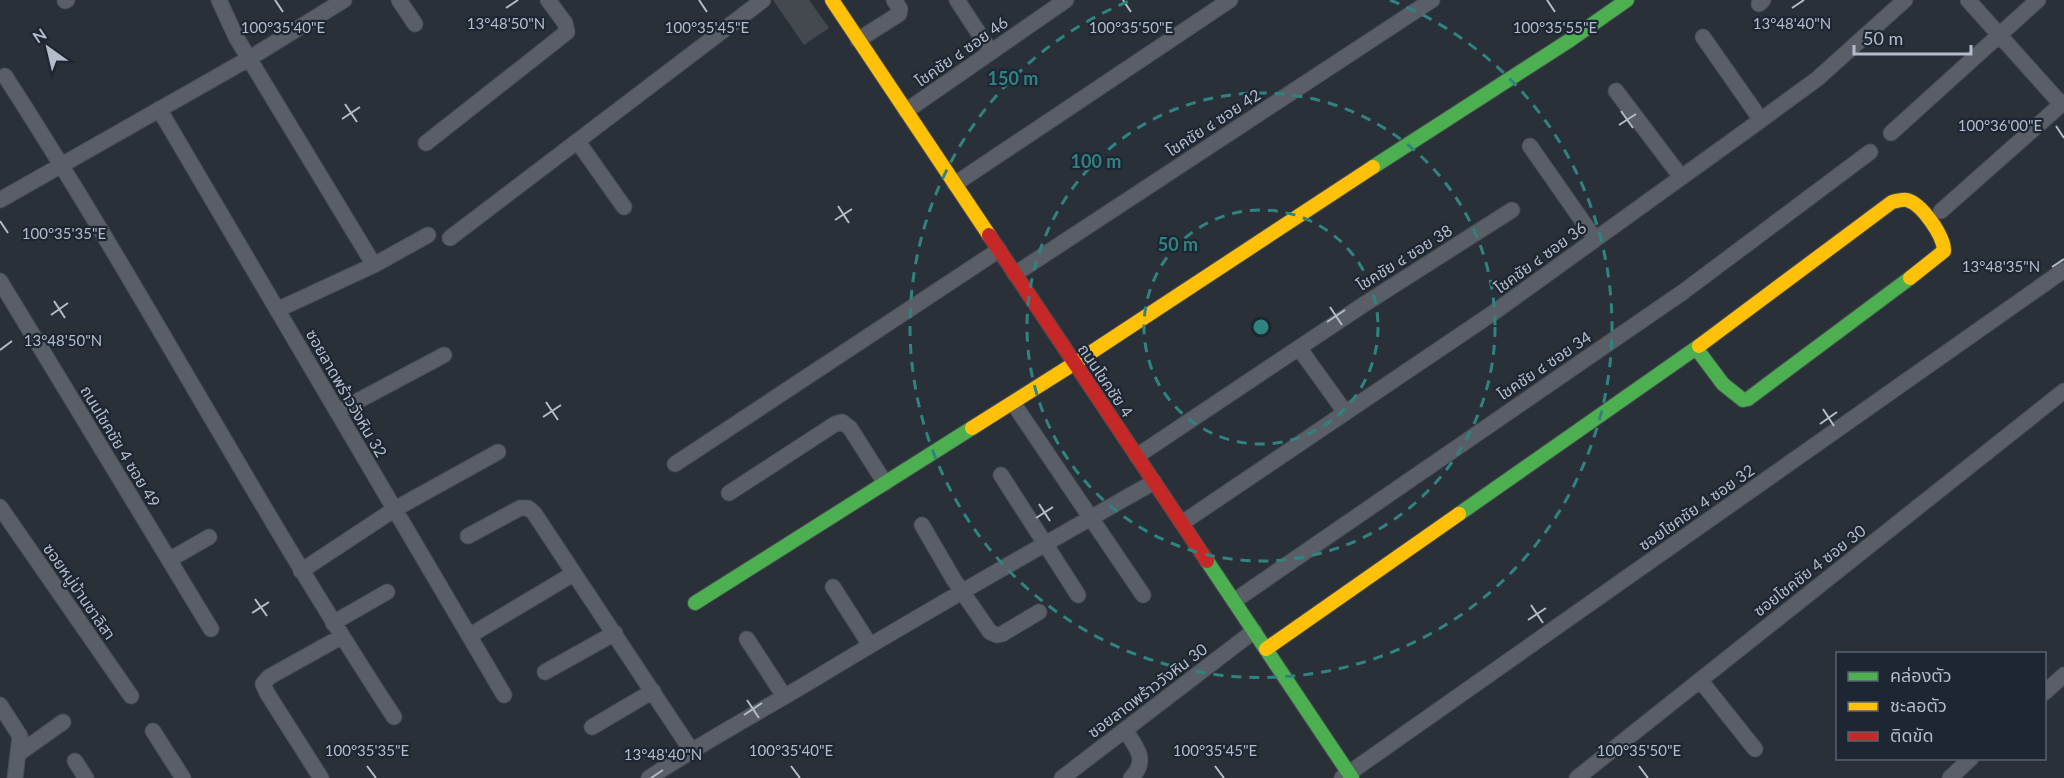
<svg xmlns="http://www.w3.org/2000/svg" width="2064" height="778" font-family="Lato,'Noto Sans Thai',sans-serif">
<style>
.building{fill:#444950}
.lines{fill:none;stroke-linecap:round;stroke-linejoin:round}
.street-casing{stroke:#484c53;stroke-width:17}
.fast-casing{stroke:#484c53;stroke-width:16}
.slow-casing{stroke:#484c53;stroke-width:16}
.jam-casing{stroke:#484c53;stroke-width:16}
.street{stroke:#5a5e66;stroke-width:15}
.fast{stroke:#4caf50;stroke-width:14}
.slow{stroke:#ffc107;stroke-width:14}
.jam{stroke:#c62828;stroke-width:14}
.ticks{fill:none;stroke:#b4bcc9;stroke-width:2}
.ring{fill:none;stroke:#308480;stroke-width:3;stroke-dasharray:10 8}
.labels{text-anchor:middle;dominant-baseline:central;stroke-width:4.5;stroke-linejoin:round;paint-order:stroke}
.street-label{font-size:16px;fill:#b4bcc9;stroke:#1d2633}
.ticks-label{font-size:15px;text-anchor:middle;fill:#b4bcc9;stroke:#1d2633;stroke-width:4.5;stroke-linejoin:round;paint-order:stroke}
.centre{fill:#308480;stroke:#1d2633;stroke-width:3}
.ring-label{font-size:18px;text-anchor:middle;font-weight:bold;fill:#308480;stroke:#1d2633;stroke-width:4.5;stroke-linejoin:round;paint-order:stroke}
</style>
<rect width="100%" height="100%" fill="#2a3038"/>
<!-- building -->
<path class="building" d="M 773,0 L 809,0 L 829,28 L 804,45 Z"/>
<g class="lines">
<defs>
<path id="street" d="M 219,0 L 236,37 L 374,265
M 399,0 L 415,24
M 957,0 L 991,52
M 1968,0 L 2061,104
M 65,1 L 67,0
M 1759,4 L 1763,0
M 1703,37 L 1761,120
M 858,40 L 899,14 L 900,9 L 894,0
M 5,76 C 141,286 257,508 394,717
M 1616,91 L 1681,177
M 159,109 L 504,695
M 906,111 L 1066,0
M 1891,133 L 2038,0
M 578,142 L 624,207
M 426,143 L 567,32 L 565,23 L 548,0
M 1530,146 L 1595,239
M 955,184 L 1230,0
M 0,200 L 250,58 L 344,0
M 1941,211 L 2064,102
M 450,238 L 763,0
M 1015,274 L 1432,0
M 0,281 L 211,629
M 277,310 L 374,265 L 428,235
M 1299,348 L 1345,412
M 1013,403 L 1143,595
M 337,412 L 444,355
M 1137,456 L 1363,305 L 1512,210
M 675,464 L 999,250
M 1001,475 L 1078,595
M 729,493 L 835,424 L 842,422 L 850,428 L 885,483
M 0,507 L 131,696
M 1182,523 L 1493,313 L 1761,120 L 1817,79 L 1905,0
M 922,525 L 954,580 L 990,632 L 997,635 L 1002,634 L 1039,612
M 468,536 L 520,508 L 528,508 L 534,513 L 691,750
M 169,560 L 209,537
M 301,571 L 395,509 L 498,452
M 833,587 L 870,645
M 1234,601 L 1683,292 L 1870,152
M 333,623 L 387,592
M 469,636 L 573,574
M 747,639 L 784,696
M 545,672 L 615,633
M 1700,680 L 1755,749
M 2044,693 L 2064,675
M 0,705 L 20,736 L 15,778
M 592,727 L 653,691
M 1125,730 C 1136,747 1149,760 1131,778
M 153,731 L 183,778
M 18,754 L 63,722
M 75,761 L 86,778
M 321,778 L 267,693 L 263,684 L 269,677 L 341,637
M 649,778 C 703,742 761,711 816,678 C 928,610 1041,546 1154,482
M 1062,778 L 1254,631
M 1342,778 L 2064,270
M 1577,778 L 2064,391
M 1950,778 L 1971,758"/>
<path id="fast" d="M 1373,167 L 1570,40 L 1627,0
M 1696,348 L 1723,384 L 1743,400 L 1748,399 L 1910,278
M 1459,514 L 1699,346
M 1207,561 L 1352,778
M 695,603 L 972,428"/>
<path id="slow" d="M 832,0 L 989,235
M 1699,346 L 1892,202 C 1897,201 1902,199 1907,200 C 1922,204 1944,236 1944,251 L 1910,278
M 972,428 L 1075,363 L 1373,167
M 1266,649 L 1459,514"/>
<path id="jam" d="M 989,235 L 1207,561"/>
</defs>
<!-- street casing -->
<use href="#street" class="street-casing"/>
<!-- fast casing -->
<use href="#fast" class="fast-casing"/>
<!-- slow casing -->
<use href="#slow" class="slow-casing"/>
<!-- jam casing -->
<use href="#jam" class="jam-casing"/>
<!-- street -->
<use href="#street" class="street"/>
<!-- fast -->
<use href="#fast" class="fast"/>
<!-- slow -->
<use href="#slow" class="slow"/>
<!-- jam -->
<use href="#jam" class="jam"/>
</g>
<!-- ticks -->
<path class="ticks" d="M 275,0 L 283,12M 699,0 L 707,12M 1123,0 L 1131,12M 1547,0 L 1555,12M 506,8 L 518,0M 1792,8 L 1804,0M 345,104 L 357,122M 1621,111 L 1633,128M 342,119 L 360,107M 1619,125 L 1636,114M 2056,126 L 2064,138M 838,206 L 849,223M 835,220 L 852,209M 0,221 L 8,233M 2052,267 L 2064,259M 54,301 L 65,318M 1330,307 L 1342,325M 51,315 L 68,303M 1327,322 L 1345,310M 0,350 L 12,341M 546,402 L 558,420M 1823,409 L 1834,426M 543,417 L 561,405M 1820,424 L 1837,412M 1039,504 L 1050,521M 1036,518 L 1053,507M 255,599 L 267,616M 1531,605 L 1543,623M 252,613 L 269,602M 1528,620 L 1546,608M 747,700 L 759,718M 744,715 L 762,703M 367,766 L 376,778M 791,766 L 800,778M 1215,766 L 1224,778M 1639,766 L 1648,778M 651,778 L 663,770"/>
<!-- distance rings -->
<g class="ring">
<circle cx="1261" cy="327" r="117"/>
<circle cx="1261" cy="327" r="234"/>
<path d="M1390 0A351 351 0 1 1 1132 0"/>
</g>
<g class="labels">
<!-- street labels -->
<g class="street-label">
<text transform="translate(961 51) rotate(-35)">โชคชัย ๔ ซอย 46</text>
<text transform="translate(1213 122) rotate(-33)">โชคชัย ๔ ซอย 42</text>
<text transform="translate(1404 257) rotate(-32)">โชคชัย ๔ ซอย 38</text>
<text transform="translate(1540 257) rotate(-36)">โชคชัย ๔ ซอย 36</text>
<text transform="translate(1544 365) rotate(-34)">โชคชัย ๔ ซอย 34</text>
<text transform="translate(1106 380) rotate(56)">ถนนโชคชัย 4</text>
<text transform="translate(347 393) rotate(60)">ซอยลาดพร้าววังหิน 32</text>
<text transform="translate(121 446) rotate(59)">ถนนโชคชัย 4 ซอย 49</text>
<text transform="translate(1696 507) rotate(-35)">ซอยโชคชัย 4 ซอย 32</text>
<text transform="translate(1809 570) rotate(-38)">ซอยโชคชัย 4 ซอย 30</text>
<text transform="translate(80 591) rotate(55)">ซอยหมู่บ้านชาลิสา</text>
<text transform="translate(1147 690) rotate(-37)">ซอยลาดพร้าววังหิน 30</text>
</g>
</g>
<g class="ticks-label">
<text x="506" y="29">13°48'50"N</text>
<text x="1792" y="29">13°48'40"N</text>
<text x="283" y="33">100°35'40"E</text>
<text x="707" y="33">100°35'45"E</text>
<text x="1131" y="33">100°35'50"E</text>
<text x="1555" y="33">100°35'55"E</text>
<text x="2000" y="131">100°36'00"E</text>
<text x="64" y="239">100°35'35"E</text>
<text x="2001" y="272">13°48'35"N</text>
<text x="63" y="346">13°48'50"N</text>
<text x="367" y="756">100°35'35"E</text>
<text x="791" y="756">100°35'40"E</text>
<text x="1215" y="756">100°35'45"E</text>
<text x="1639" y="756">100°35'50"E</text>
<text x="663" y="760">13°48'40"N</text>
</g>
<circle cx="1261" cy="327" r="9" class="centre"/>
<g class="ring-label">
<text x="1013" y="85">150 m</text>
<text x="1096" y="168">100 m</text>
<text x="1178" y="251">50 m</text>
</g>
<!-- legend -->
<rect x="1836" y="652" width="210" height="108" fill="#1d2633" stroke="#59626f" stroke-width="1.5"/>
<rect x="1848" y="672" width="30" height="9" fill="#4caf50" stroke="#59626f" stroke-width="1.5"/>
<text x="1890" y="682" font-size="18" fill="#b4bcc9">คล่องตัว</text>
<rect x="1848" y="702" width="30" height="9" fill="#ffc107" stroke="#59626f" stroke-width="1.5"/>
<text x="1890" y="712" font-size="18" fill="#b4bcc9">ชะลอตัว</text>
<rect x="1848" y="732" width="30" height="9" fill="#c62828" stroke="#59626f" stroke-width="1.5"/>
<text x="1890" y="742" font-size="18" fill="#b4bcc9">ติดขัด</text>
<!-- north arrow -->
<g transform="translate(48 48) rotate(326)" stroke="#1d2633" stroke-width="4.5" paint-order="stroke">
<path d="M0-4.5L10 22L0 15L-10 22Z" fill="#b4bcc9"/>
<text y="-9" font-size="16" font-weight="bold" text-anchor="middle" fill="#b4bcc9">N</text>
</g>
<!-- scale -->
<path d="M1854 45v9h117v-9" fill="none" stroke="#b4bcc9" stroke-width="3"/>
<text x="1863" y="45" font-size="18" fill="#b4bcc9" stroke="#1d2633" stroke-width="4.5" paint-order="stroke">50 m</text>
</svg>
